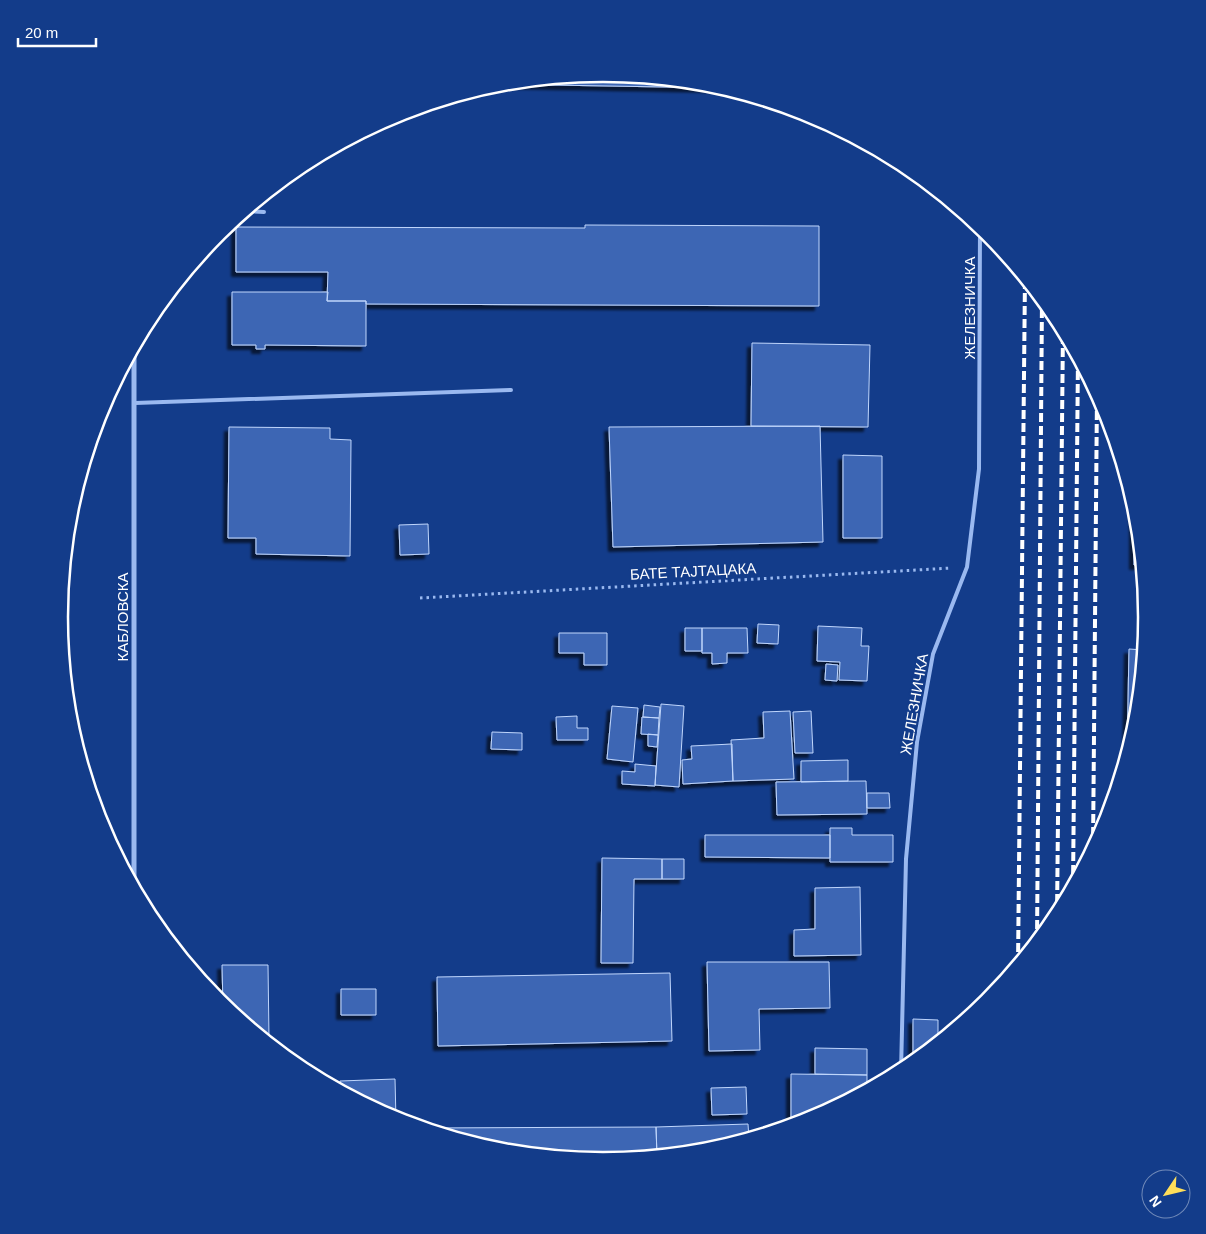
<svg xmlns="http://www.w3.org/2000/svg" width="1206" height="1234" font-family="Helvetica,sans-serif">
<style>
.building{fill:#3c66b4;stroke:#c0d6fc;filter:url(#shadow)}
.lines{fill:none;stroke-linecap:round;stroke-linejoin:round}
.path{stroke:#9ab9f0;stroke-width:3;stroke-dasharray:2.5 4;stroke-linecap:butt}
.service{stroke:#9ab9f0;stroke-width:4}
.minor{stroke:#9ab9f0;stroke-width:5}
.rail{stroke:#fff;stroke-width:4;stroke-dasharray:9 4;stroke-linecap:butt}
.labels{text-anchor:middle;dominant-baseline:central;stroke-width:4;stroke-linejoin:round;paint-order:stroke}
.street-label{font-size:15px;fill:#fff;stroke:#133c8a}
.rim{fill:none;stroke:#fff;stroke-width:2.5}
</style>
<defs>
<filter id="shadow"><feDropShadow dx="-4.5" dy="4.5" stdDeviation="1" flood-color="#0009"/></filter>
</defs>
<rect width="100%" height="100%" fill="#133c8a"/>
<!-- building -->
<path class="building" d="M 603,73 L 709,83 L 724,88 L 493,84 Z
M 585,225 L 819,226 L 819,306 L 366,304 L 366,301 L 327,301 L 328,272 L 236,272 L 236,227 L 585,228 Z
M 232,292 L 328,292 L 327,301 L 366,301 L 366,346 L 265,345 L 265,349 L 256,349 L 256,345 L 232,345 Z
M 752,343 L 870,345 L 868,427 L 751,426 Z
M 820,426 L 823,542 L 613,547 L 609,427 Z
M 229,427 L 330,428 L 330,439 L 351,440 L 350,556 L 256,554 L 256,538 L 228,538 Z
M 843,455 L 882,456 L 882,538 L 843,538 Z
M 1134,503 L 1137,511 L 1142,565 L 1134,565 Z
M 428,524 L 429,554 L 400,555 L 399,525 Z
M 758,624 L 779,625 L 778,644 L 757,643 Z
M 818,626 L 862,628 L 861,646 L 869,646 L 867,681 L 839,680 L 840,662 L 817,661 Z
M 685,628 L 702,628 L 702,651 L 685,651 Z
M 702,628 L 747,628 L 748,653 L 727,653 L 727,663 L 712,664 L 712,653 L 702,653 Z
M 559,633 L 607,633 L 607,665 L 584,665 L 584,653 L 559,653 Z
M 1129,649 L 1144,650 L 1137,723 L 1127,757 Z
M 826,664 L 838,665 L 837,681 L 825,680 Z
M 661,704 L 684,706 L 679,787 L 655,785 Z
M 644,705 L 660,707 L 659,718 L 643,717 Z
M 612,706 L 638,708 L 633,762 L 607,759 Z
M 790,711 L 794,779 L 733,781 L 731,740 L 764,738 L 763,712 Z
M 811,711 L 813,753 L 795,753 L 793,712 Z
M 577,716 L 577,728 L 588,728 L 588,740 L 557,740 L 556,717 Z
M 642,717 L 659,718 L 658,735 L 641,734 Z
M 492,732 L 522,733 L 522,750 L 491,749 Z
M 648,734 L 658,735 L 657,747 L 648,746 Z
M 732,744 L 733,781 L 683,784 L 682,760 L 692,759 L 691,746 Z
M 848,760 L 848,781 L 801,782 L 801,761 Z
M 635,764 L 656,766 L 655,786 L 622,784 L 622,771 L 635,772 Z
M 866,781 L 867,814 L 777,815 L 776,782 Z
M 867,793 L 889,793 L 890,808 L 867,808 Z
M 830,828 L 852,828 L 852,835 L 893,835 L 893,862 L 830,862 Z
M 705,835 L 830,835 L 830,858 L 705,857 Z
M 602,858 L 662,859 L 662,879 L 634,879 L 633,963 L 601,963 Z
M 662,859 L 684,859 L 684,879 L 662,879 Z
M 860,887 L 861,955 L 794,956 L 794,930 L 815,929 L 815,888 Z
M 707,962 L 829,962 L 830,1008 L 759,1009 L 760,1050 L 709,1051 Z
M 222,965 L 268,965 L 269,1038 L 262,1038 L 238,1018 L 238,1013 L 232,1013 L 223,1005 Z
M 670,973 L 672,1041 L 438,1046 L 437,977 Z
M 341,989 L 376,989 L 376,1015 L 341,1015 Z
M 913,1019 L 938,1020 L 938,1043 L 913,1063 Z
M 815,1048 L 867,1049 L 867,1075 L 815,1074 Z
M 791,1074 L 867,1075 L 867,1090 L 811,1120 L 791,1126 Z
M 395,1079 L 396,1120 L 340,1091 L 340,1081 Z
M 746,1087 L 747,1114 L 712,1115 L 711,1088 Z
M 748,1124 L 749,1139 L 709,1151 L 657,1156 L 656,1127 Z
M 656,1127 L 657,1156 L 603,1161 L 497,1151 L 423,1128 Z"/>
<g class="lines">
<!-- path -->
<path class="path" d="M 420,598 L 952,568"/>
<!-- service -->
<path class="service" d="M 244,211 L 264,212
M 135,403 L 511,390
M 901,1072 L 906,859 L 917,742 L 933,654 L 967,567 L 979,469 L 980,226"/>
<!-- minor -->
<path class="minor" d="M 134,889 L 134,345"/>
<!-- rail -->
<path class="rail" d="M 1093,849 L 1097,393
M 1073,887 L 1078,356
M 1057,916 L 1063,328
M 1037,942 L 1042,298
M 1018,965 L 1025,277"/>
</g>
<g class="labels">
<!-- street labels -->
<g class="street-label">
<text transform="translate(969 308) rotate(-90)">ЖЕЛЕЗНИЧКА</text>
<text transform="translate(693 571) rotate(-3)">БАТЕ ТАЈТАЦАКА</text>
<text transform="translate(122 617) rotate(-90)">КАБЛОВСКА</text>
<text transform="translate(914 704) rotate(-80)">ЖЕЛЕЗНИЧКА</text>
</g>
</g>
<!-- crop -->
<path d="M0 0H1206V1234H0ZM68 617a535 535 0 1 1 1070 0a535 535 0 1 1-1070 0Z" fill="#133c8a" fill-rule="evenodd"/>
<path class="rim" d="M68 617a535 535 0 1 1 1070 0a535 535 0 1 1-1070 0Z"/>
<!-- north arrow -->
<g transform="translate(1166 1194) rotate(235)"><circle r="24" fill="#133c8a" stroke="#718ab9"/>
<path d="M0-4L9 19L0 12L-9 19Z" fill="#ffde59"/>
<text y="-8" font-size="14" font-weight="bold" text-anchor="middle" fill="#ffffff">N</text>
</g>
<!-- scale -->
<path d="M18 38v8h78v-8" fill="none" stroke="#ffffff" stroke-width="2.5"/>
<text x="25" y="38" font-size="15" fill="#ffffff" stroke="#133c8a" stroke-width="4" paint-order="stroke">20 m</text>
</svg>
